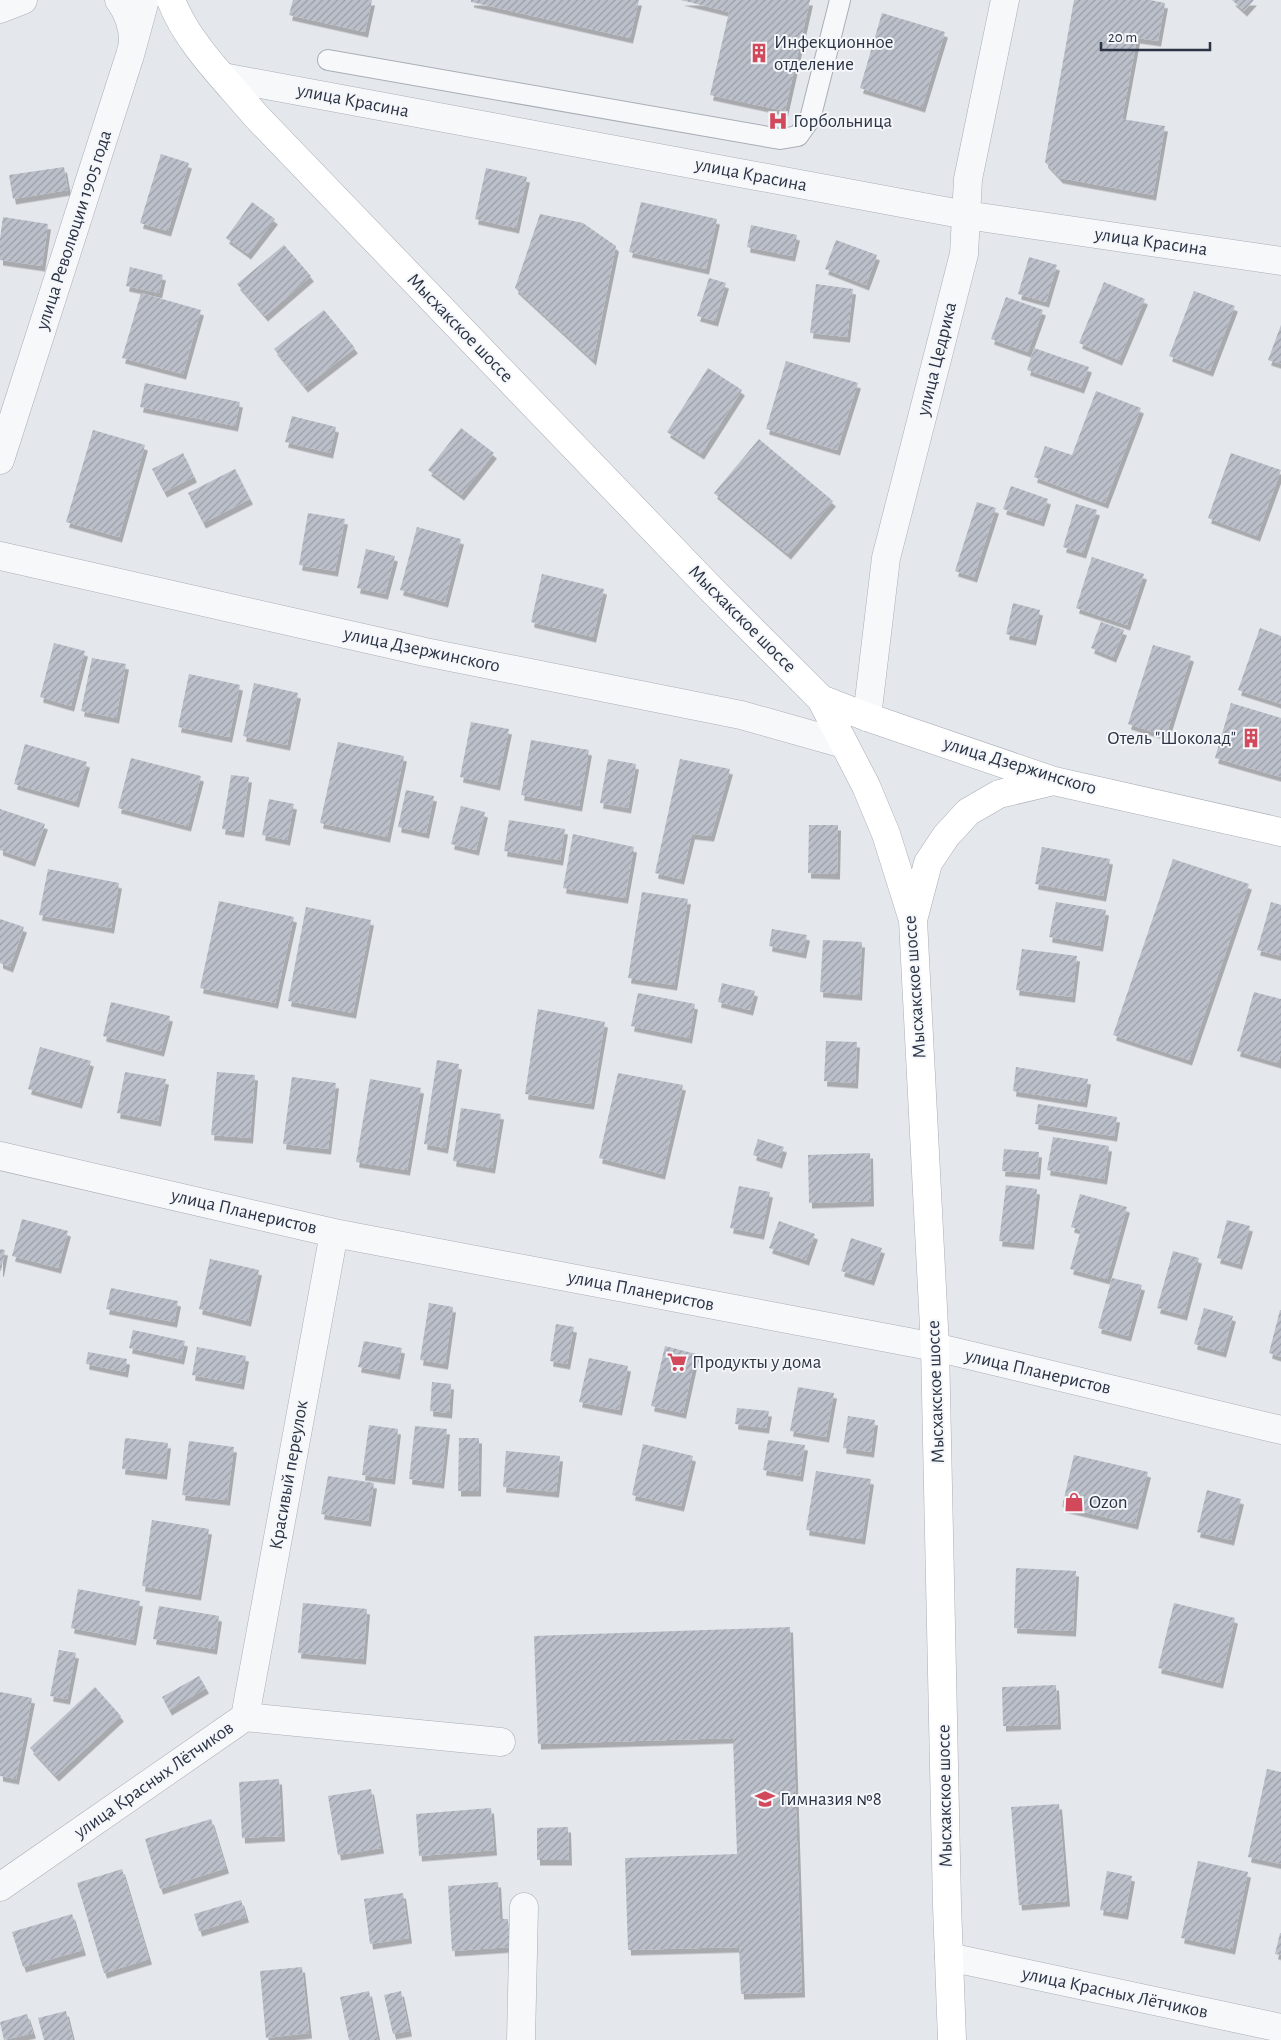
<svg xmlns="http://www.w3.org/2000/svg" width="1281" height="2040" font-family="'Alegreya Sans',sans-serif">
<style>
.building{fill:url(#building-hatch);filter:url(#shadow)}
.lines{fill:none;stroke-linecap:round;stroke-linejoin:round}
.lane-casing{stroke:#a9aeb7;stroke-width:22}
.street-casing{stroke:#a9aeb7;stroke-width:29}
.secondary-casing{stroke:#a9aeb7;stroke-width:29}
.lane{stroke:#f7f8fa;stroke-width:20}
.street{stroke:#f7f8fa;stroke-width:28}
.secondary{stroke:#fff;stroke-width:28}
.labels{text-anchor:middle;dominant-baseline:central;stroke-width:4;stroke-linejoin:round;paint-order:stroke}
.poi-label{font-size:19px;fill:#2b3445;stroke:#f4f6f9;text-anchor:start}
.street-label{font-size:19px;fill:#2b3445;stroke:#f4f6f9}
</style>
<defs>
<pattern id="building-hatch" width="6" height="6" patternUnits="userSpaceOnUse" patternTransform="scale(1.25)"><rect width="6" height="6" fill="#bbc0ca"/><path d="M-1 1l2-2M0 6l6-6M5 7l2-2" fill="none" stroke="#989da6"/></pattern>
<filter id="shadow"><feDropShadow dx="3" dy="5.5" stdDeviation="0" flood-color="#0004"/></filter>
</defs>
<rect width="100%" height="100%" fill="#e4e7ec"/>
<!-- building -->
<path class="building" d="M 293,0 L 372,0 L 365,32 L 289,15 Z
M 471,0 L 639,0 L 630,38 L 471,2 Z
M 681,0 L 810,0 L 785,111 L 710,95 L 729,12 Z
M 1074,0 L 1150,0 L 1165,3 L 1158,41 L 1137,38 L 1122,119 L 1165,126 L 1153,195 L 1060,178 L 1045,162 Z
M 1232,0 L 1254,0 L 1244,11 Z
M 882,13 L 945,32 L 922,107 L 860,88 Z
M 161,154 L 189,163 L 168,231 L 140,223 Z
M 64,167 L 68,190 L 13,199 L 9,175 Z
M 486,168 L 527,177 L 516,228 L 475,219 Z
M 252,202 L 275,219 L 248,254 L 226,238 Z
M 641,202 L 717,219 L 706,269 L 629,252 Z
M 540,214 L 583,223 L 616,246 L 593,360 L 515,288 Z
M 3,217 L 48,224 L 42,266 L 0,260 L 0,239 Z
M 751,225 L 797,235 L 792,256 L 747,247 Z
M 836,240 L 877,255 L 866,285 L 825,269 Z
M 284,245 L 311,276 L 265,316 L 237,284 Z
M 1029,257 L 1057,265 L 1046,302 L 1018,294 Z
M 130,267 L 163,275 L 159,293 L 126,286 Z
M 709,278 L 726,283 L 715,321 L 697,316 Z
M 1104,282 L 1145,299 L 1119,360 L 1079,343 Z
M 816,284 L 853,289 L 847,337 L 810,333 Z
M 1194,291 L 1235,306 L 1210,371 L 1169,356 Z
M 141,293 L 201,310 L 183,374 L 122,358 Z
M 1006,297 L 1043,310 L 1028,352 L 991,339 Z
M 324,310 L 355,348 L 305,387 L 274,349 Z
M 1281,325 L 1281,364 L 1268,360 Z
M 1034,348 L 1089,367 L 1081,388 L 1027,370 Z
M 786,361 L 858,383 L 837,450 L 766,429 Z
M 708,368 L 742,390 L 701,454 L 667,432 Z
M 145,383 L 240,402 L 235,426 L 140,407 Z
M 1096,391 L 1141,408 L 1105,503 L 1034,477 L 1045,446 L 1072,455 Z
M 292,416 L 336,427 L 330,453 L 285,442 Z
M 461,428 L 494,453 L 461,495 L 428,470 Z
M 93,430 L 145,445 L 119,537 L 66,522 Z
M 759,439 L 833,501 L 788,554 L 714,493 Z
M 183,453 L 194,477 L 164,492 L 152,469 Z
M 1231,453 L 1281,470 L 1257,536 L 1208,518 Z
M 235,469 L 250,499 L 203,523 L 188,493 Z
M 1011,486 L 1048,499 L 1041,521 L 1003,509 Z
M 977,502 L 996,508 L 974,577 L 955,571 Z
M 1076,504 L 1097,510 L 1083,553 L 1063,547 Z
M 308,513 L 345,519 L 335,571 L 299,565 Z
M 417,527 L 461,539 L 445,602 L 400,590 Z
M 366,549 L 395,556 L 385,594 L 357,588 Z
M 1092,557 L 1144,574 L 1127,625 L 1076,608 Z
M 542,574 L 604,589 L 593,637 L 531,622 Z
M 1013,603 L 1040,610 L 1033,640 L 1006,634 Z
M 1101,622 L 1124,630 L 1113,657 L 1091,648 Z
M 1260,628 L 1281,636 L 1281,704 L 1238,690 Z
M 54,643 L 85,651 L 71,706 L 40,697 Z
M 1153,645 L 1191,656 L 1166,736 L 1128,724 Z
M 92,658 L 126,664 L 116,718 L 81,711 Z
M 189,674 L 240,685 L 229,737 L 178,727 Z
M 254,683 L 298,693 L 287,745 L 243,736 Z
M 1231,703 L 1281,718 L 1281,777 L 1215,758 Z
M 471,722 L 509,729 L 497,785 L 460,777 Z
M 531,740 L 589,750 L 579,806 L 521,795 Z
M 338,742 L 404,756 L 387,837 L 320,823 Z
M 25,744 L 87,762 L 76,802 L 14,784 Z
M 131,758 L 201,776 L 188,826 L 118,808 Z
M 608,759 L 636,764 L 628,808 L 600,803 Z
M 680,759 L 730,769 L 711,836 L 692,834 L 681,879 L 655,873 Z
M 231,775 L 249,777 L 241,832 L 222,829 Z
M 406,790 L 434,796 L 426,833 L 398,827 Z
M 269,799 L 294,804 L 287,840 L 262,835 Z
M 461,806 L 485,812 L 476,850 L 451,844 Z
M 0,809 L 45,824 L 32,861 L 0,850 Z
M 509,820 L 565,829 L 560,860 L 504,851 Z
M 809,825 L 838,825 L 837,874 L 808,873 Z
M 573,834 L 634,847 L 625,898 L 563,888 Z
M 1042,847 L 1110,859 L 1103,896 L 1035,884 Z
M 1173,859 L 1249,884 L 1189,1060 L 1113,1035 Z
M 48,869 L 119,883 L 111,928 L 39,915 Z
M 642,892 L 688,899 L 674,985 L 628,978 Z
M 219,901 L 294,917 L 275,1003 L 200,988 Z
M 1056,902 L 1106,910 L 1100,946 L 1049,937 Z
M 1271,902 L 1281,905 L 1281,956 L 1257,950 Z
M 306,907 L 371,920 L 353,1013 L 288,1001 Z
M 0,919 L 24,927 L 10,967 L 0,963 Z
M 772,929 L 807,935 L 803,953 L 769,946 Z
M 823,940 L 862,942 L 859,995 L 820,992 Z
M 1022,949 L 1077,956 L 1072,997 L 1016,990 Z
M 722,983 L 755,991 L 750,1010 L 718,1002 Z
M 1254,992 L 1281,999 L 1281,1053 L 1278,1063 L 1237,1051 Z
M 638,993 L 695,1004 L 689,1038 L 631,1026 Z
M 111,1002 L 170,1016 L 161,1051 L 103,1036 Z
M 538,1009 L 605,1022 L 591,1104 L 525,1094 Z
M 826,1041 L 857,1042 L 855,1083 L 824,1081 Z
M 40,1047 L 91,1061 L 79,1103 L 28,1089 Z
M 437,1060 L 459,1064 L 445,1148 L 424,1144 Z
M 1016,1067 L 1088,1079 L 1084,1102 L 1013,1091 Z
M 125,1072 L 166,1079 L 158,1121 L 117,1113 Z
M 217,1072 L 255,1075 L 250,1138 L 211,1135 Z
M 618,1073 L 683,1085 L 662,1174 L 599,1158 Z
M 292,1077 L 336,1083 L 328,1149 L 283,1144 Z
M 370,1079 L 421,1088 L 407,1170 L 356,1162 Z
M 1038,1104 L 1117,1117 L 1114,1136 L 1035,1124 Z
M 461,1108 L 501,1114 L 492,1168 L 453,1161 Z
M 1053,1137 L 1109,1146 L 1104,1179 L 1047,1170 Z
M 758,1139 L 784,1147 L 779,1163 L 753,1155 Z
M 1004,1149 L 1039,1152 L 1037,1174 L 1002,1171 Z
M 870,1153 L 871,1201 L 809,1203 L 808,1155 Z
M 1006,1185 L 1037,1189 L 1031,1244 L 999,1241 Z
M 739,1186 L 770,1192 L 761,1234 L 730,1228 Z
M 1080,1194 L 1127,1207 L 1107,1279 L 1070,1269 L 1081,1230 L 1071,1227 Z
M 22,1219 L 68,1231 L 58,1268 L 12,1256 Z
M 1227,1220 L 1250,1226 L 1239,1264 L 1217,1258 Z
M 779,1221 L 815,1234 L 806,1260 L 769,1248 Z
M 851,1238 L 882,1248 L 871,1280 L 841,1271 Z
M 0,1249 L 5,1250 L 1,1271 L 0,1271 Z
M 1173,1251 L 1199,1258 L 1184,1315 L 1157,1308 Z
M 210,1259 L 259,1270 L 248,1321 L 199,1309 Z
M 1112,1278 L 1142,1285 L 1128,1336 L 1098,1328 Z
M 111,1288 L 178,1301 L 174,1322 L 106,1309 Z
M 429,1303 L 453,1307 L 445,1364 L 420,1360 Z
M 1204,1308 L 1233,1316 L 1223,1352 L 1194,1344 Z
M 1280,1310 L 1281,1310 L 1281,1357 L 1269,1353 Z
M 556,1324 L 574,1327 L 567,1364 L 550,1361 Z
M 133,1330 L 185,1341 L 181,1359 L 129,1348 Z
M 364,1341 L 402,1348 L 397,1374 L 358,1367 Z
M 665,1346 L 696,1354 L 683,1413 L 651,1406 Z
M 197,1347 L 246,1356 L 241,1384 L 192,1375 Z
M 88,1352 L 127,1359 L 125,1372 L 86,1364 Z
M 589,1358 L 628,1366 L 619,1410 L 579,1402 Z
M 432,1382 L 451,1384 L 449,1413 L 430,1411 Z
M 798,1387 L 834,1393 L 826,1437 L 790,1431 Z
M 737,1408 L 769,1411 L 766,1428 L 735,1424 Z
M 848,1416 L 875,1420 L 871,1452 L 843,1448 Z
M 369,1425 L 398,1429 L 392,1479 L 362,1475 Z
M 415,1426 L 447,1429 L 441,1483 L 409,1479 Z
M 125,1438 L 168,1443 L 164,1474 L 122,1469 Z
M 459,1438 L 479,1438 L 478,1491 L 458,1491 Z
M 768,1440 L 805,1445 L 800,1476 L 763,1470 Z
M 189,1441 L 234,1447 L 227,1500 L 182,1495 Z
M 643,1444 L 693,1456 L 681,1506 L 632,1495 Z
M 506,1451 L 560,1456 L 556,1492 L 503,1487 Z
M 1074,1455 L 1148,1472 L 1135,1524 L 1062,1507 Z
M 816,1471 L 871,1479 L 862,1539 L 806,1530 Z
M 328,1476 L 374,1483 L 368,1521 L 321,1514 Z
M 1207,1490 L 1241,1499 L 1231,1540 L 1197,1532 Z
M 152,1520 L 209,1529 L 198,1595 L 142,1586 Z
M 1016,1568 L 1076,1571 L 1073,1631 L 1014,1628 Z
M 78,1589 L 140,1601 L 133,1640 L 71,1628 Z
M 303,1603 L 367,1609 L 363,1659 L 298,1653 Z
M 1174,1603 L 1235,1618 L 1220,1683 L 1158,1668 Z
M 159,1606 L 219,1616 L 214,1649 L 153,1639 Z
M 790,1627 L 802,1992 L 741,1994 L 739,1947 L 628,1950 L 625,1858 L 737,1854 L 733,1738 L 538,1744 L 534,1636 Z
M 59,1650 L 76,1653 L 67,1699 L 50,1696 Z
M 199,1676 L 206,1688 L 169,1710 L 162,1697 Z
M 1056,1685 L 1058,1724 L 1003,1726 L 1002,1687 Z
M 95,1687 L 121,1716 L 56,1776 L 30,1748 Z
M 0,1692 L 32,1698 L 16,1779 L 0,1776 Z
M 1267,1769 L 1281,1772 L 1281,1864 L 1248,1857 Z
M 279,1779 L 282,1836 L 242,1838 L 239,1782 Z
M 371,1789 L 381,1848 L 338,1855 L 328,1796 Z
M 1059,1804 L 1067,1901 L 1019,1905 L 1011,1807 Z
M 491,1808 L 494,1850 L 419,1856 L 416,1814 Z
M 211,1819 L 226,1868 L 160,1889 L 145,1839 Z
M 568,1827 L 569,1860 L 537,1860 L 537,1828 Z
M 1198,1861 L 1248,1872 L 1232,1949 L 1181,1938 Z
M 122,1869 L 149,1959 L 104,1973 L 77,1883 Z
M 1107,1871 L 1132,1876 L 1125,1914 L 1100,1910 Z
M 498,1882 L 500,1919 L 508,1919 L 510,1947 L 452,1951 L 448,1886 Z
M 403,1893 L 409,1938 L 370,1944 L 364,1899 Z
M 241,1900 L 246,1917 L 199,1931 L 194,1914 Z
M 72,1914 L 83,1950 L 23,1967 L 12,1932 Z
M 1280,1933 L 1281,1933 L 1281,1955 L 1275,1954 Z
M 302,1967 L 309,2033 L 266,2038 L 260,1971 Z
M 369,1991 L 378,2040 L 349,2040 L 340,1997 Z
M 401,1991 L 409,2031 L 393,2034 L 384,1995 Z
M 66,2011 L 73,2040 L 44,2040 L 38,2018 Z
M 27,2014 L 33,2033 L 4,2040 L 0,2022 Z"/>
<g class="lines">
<defs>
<path id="lane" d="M 328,60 L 780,139 L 798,136 L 810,119 L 840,0"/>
<path id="street" d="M 119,0 C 129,13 133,26 133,42
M 0,9 L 23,0
M 223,77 L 966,215 L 1281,261
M 0,460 L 130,55 L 145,0
M 0,556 L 425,652 L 741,715 L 844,744
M 867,717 L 886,558 L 964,254 L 968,179 L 1005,0
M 0,1156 L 334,1233 L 935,1347 L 1281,1430
M 245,1717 L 334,1233
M 0,1887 L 245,1717 L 501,1742
M 949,1957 L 1281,2028
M 521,2040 L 524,1907"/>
<path id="secondary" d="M 171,0 C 187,43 227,81 256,116 L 710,588 L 821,699 L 866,786 L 886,834 L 913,920 L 935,1347 L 947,1905 L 952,2040
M 821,699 L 867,717 L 1054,781 L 1281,832
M 913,920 L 928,863 L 946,836 L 968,812 L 999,794 L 1054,781"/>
</defs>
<!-- lane casing -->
<use href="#lane" class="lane-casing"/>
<!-- street casing -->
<use href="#street" class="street-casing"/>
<!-- secondary casing -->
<use href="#secondary" class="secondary-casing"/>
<!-- lane -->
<use href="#lane" class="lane"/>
<!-- street -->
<use href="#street" class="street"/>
<!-- secondary -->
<use href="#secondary" class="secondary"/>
</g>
<!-- icons -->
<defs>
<symbol id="building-bare" viewBox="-9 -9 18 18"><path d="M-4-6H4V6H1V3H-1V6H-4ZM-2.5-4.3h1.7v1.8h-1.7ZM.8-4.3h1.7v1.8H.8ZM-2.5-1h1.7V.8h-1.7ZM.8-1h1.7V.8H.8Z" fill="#d1495b" stroke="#f4f6f9" stroke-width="2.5" paint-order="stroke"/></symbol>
<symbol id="hospital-bare" viewBox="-9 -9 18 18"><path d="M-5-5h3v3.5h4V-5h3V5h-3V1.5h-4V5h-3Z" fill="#d1495b" stroke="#f4f6f9" stroke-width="2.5" paint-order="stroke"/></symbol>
<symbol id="supermarket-bare" viewBox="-9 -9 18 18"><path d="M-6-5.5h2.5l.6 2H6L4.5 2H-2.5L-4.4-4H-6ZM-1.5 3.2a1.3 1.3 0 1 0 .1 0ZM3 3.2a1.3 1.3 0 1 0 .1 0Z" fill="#d1495b" stroke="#f4f6f9" stroke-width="2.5" paint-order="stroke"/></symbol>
<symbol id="shop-bare" viewBox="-9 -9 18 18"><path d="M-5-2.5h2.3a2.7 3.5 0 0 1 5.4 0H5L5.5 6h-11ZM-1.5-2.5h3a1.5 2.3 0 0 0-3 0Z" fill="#d1495b" stroke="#f4f6f9" stroke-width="2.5" paint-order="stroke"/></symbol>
<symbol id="school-bare" viewBox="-9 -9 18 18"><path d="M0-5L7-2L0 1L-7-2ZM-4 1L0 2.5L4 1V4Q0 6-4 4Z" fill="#d1495b" stroke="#f4f6f9" stroke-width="2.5" paint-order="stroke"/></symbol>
</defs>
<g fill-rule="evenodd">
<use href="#building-bare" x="745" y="39" width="28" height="28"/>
<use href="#hospital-bare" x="764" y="107" width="28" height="28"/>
<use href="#building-bare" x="1237" y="724" width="28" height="28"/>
<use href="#supermarket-bare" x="663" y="1348" width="28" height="28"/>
<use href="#shop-bare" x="1060" y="1488" width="28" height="28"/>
<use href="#school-bare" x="751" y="1785" width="28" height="28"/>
</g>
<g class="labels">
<!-- poi labels -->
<g class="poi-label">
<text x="774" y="42">Инфекционное<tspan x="774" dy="22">отделение</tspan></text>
<text x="793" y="121">Горбольница</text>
<text x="1236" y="738" text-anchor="end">Отель "Шоколад"</text>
<text x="692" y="1362">Продукты у дома</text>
<text x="1089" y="1502">Ozon</text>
<text x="780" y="1799">Гимназия №8</text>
</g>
<!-- street labels -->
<g class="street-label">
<text transform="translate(353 101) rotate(11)">улица Красина</text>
<text transform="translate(751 175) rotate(11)">улица Красина</text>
<text transform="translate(74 230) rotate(-72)">улица Революции 1905 года</text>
<text transform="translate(1151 242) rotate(8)">улица Красина</text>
<text transform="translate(460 328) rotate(46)">Мысхакское шоссе</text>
<text transform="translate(937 359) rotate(-76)">улица Цедрика</text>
<text transform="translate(742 619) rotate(45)">Мысхакское шоссе</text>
<text transform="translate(422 650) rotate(12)">улица Дзержинского</text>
<text transform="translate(1020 766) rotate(17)">улица Дзержинского</text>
<text transform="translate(915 987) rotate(-94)">Мысхакское шоссе</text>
<text transform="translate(244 1212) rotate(13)">улица Планеристов</text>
<text transform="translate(641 1291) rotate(11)">улица Планеристов</text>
<text transform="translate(1038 1372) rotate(13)">улица Планеристов</text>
<text transform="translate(936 1392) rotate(-92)">Мысхакское шоссе</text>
<text transform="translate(289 1475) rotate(-80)">Красивый переулок</text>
<text transform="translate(154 1780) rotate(-35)">улица Красных Лётчиков</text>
<text transform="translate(945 1796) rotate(-91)">Мысхакское шоссе</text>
<text transform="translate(1115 1993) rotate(12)">улица Красных Лётчиков</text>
</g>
</g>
<!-- scale -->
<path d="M1101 42v8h109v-8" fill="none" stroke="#2b3445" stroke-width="2.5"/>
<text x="1108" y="42" font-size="15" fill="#2b3445" stroke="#f4f6f9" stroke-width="4" paint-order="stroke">20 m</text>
</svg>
